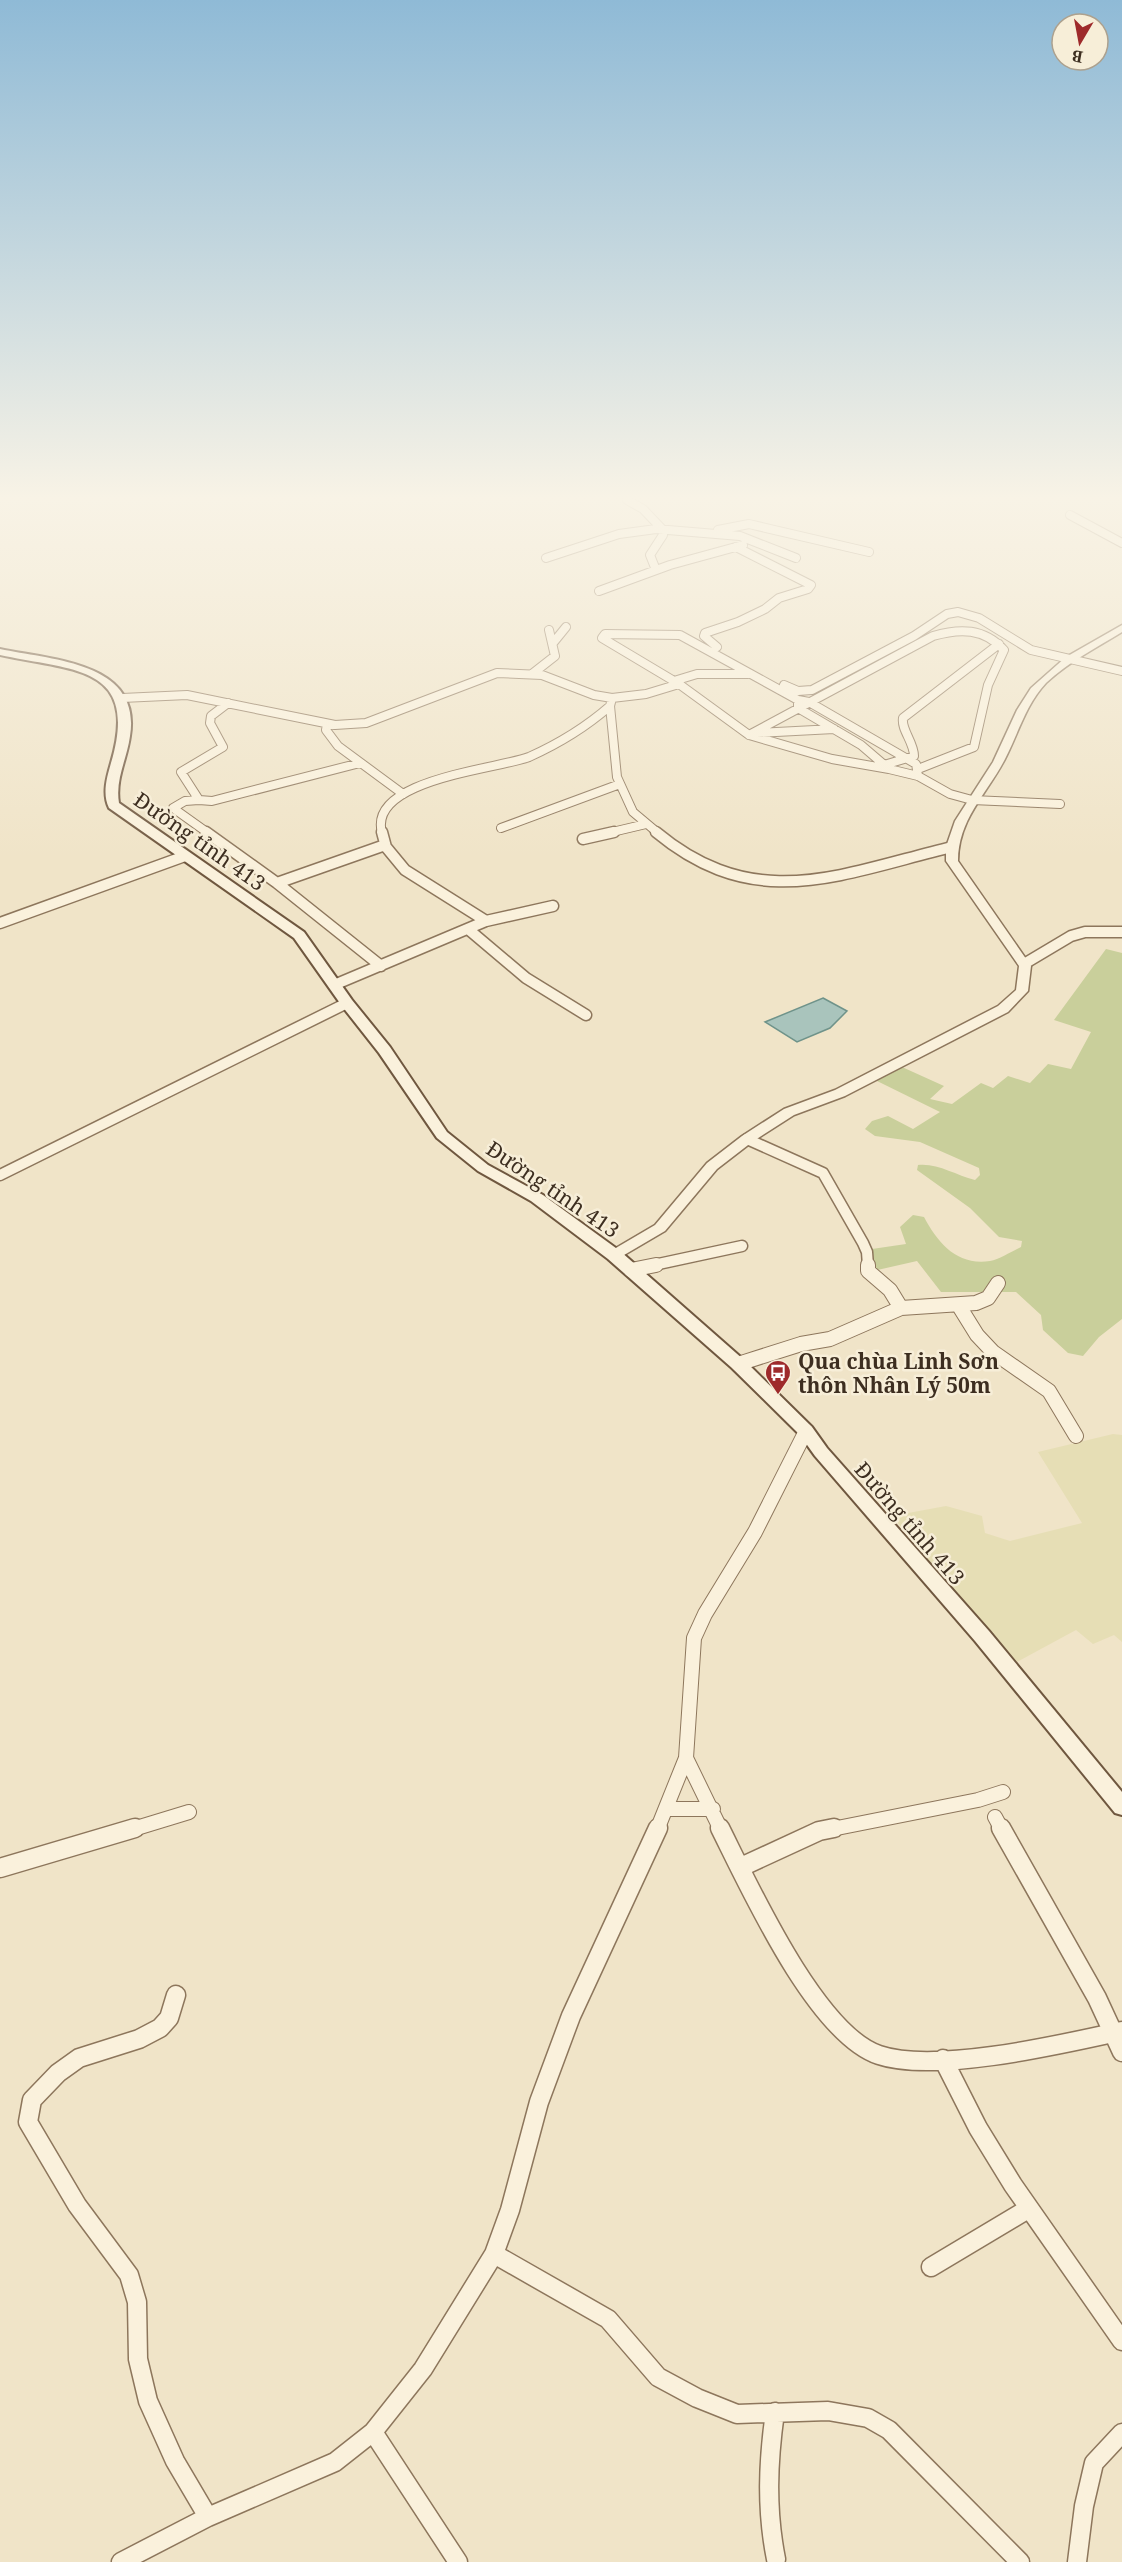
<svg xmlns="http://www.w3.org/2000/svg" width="1122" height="2562" font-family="'Noto Serif',serif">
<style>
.farmland{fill:#e6deb5}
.green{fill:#c9cf9b}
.water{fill:#a9c4bc;stroke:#6f938a;stroke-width:1.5}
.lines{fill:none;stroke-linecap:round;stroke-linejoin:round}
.minor-far3-casing{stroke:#8d765c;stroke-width:10}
.minor-far2-casing{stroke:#8d765c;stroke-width:13}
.minor-far1-casing{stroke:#8d765c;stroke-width:16}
.minor-casing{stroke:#8d765c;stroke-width:21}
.tertiary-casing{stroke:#8d765c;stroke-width:3}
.secondary-casing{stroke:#6f573f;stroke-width:4}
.minor-far3{stroke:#faf1dc;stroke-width:8}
.minor-far2{stroke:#faf1dc;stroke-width:10}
.minor-far1{stroke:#faf1dc;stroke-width:14}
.minor{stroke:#faf1dc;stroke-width:18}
.tertiary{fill:#faf1dc;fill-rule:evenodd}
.secondary{fill:#faf1dc;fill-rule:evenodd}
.labels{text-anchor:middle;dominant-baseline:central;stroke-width:5;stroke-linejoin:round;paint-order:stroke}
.street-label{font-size:21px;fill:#3d2e20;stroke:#f7eed8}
.poi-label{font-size:21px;font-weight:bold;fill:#3d2e20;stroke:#f7eed8;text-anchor:start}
</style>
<rect width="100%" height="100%" fill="#f0e4c8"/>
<!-- farmland -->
<path class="farmland" d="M 1113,1434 L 1122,1435 L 1122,1642 L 1114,1635 L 1093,1644 L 1076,1630 L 1015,1663 L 892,1516 L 946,1506 L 982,1516 L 985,1533 L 1010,1541 L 1082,1523 L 1038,1452 Z"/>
<!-- green -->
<path class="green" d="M 1106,949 L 1122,953 L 1122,1319 L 1099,1337 L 1083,1356 L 1068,1353 L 1043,1330 L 1041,1315 L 1016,1292 L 941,1292 L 917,1261 L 873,1271 L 866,1266 L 872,1249 L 906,1244 L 900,1227 L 913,1215 L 924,1217 C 938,1243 957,1266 990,1261 C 1000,1259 1012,1251 1021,1247 L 1022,1241 L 999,1237 L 970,1208 L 917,1170 L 918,1165 C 938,1163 955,1175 975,1180 L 980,1175 L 979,1168 L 920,1142 L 875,1136 L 865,1129 L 872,1121 L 888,1116 L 913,1129 L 940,1112 L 875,1080 L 902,1067 L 944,1086 L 930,1099 L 952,1104 L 981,1083 L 993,1088 L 1008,1076 L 1030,1083 L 1048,1064 L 1071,1069 L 1091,1032 L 1054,1020 Z"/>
<!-- water -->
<path class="water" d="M 823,998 L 847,1011 L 830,1028 L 797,1042 L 765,1022 Z"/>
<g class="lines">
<defs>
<path id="minor-far3" d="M 627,500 L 643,509 L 663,530 L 663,535 L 650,555 L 656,570
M 1070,515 L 1122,543
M 718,530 L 749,524 L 869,552
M 546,558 L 619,534 L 656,529 L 740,536 L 796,558
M 599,591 L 670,565 L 743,545
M 553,643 L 566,627
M 717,647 L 704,636 L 705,633 L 738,622 L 765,609 L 779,598 L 808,589 L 811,585 L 736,547
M 532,674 L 555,656 L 549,630
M 674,681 L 697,674 L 748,674
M 784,685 L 798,691 L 812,690 L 914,636 L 947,614 L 958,612 L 979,618 L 1031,650 L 1122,671
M 122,698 L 187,695 L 335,725 L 366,723 L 497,673 L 542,675 L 594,695 L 612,698
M 798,701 L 798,708 L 861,745 L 889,769 L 918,776 L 950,794 L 972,800 L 1060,804
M 327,724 L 326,730 L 338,746 L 403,794
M 757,733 L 834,729
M 749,735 L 933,636 C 960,628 984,628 1004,650 L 988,685 L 974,747 L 918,769
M 884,765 L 914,756 C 914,742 901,730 903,718 L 999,644
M 889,769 L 832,759 L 749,735 L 679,684 L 602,638 L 605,634 L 680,635 L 798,700 L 809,702 L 916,764 L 918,776
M 199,800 L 212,801 L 360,763
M 501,828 L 620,784
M 208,833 L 173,808 L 185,801 L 199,800 L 181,772 L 223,747 L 210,723 L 211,716 L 228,703
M 382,833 C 367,779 499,769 529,757 C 558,744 586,727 610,706
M 608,833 L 646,824
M 658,833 L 633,812 L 617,777 L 610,706 L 612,698 L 646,694 L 679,684"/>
<path id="minor-far2" d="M 206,832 L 277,883 L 381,966
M 382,832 L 386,847 L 405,870 L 486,921
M 656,832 C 756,915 840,874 952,847
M 583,839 L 614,832
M 277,883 L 385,845
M 0,923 L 185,856
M 468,929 L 526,978 L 586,1015
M 1024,964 L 1071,936 L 1085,932 L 1122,932
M 334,985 L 486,921 L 553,906
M 747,1139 L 823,1173 L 863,1243 L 867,1252 L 868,1266
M 0,1175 L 347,1003
M 649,1266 L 742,1246"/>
<path id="minor-far1" d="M 868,1265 L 868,1271 L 890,1290 L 901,1308
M 631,1270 L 656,1265
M 959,1306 L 977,1335 L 993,1352 L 1049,1391 L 1076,1436
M 738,1364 L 801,1344 L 830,1339 L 901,1308 L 976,1303 L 988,1298 L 998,1283
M 686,1758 L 721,1830
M 667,1809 L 713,1809
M 995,1817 L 1002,1830
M 130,1830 L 189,1812
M 657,1830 L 686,1758 L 694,1638 L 705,1614 L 755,1532 L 806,1431
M 827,1830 L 978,1800 L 1003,1792"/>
<path id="minor" d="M 720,1828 C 749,1886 816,2034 879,2055 C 935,2074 1063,2044 1122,2031
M 1001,1828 L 1097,1998 L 1122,2052
M 741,1867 L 819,1831 L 834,1828
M 0,1868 L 135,1828
M 176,1995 L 169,2018 L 160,2028 L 139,2039 L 79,2058 L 58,2073 L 32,2100 L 28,2122 L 77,2205 L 129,2275 L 137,2302 L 138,2359 L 148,2401 L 175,2461 L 208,2517
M 943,2059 L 978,2128 L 1013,2185 L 1122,2341
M 494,2254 L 608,2319 L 658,2377 L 697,2398 L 737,2414 L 828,2411 L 868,2418 L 889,2430 L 1020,2562
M 931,2267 L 1028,2209
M 775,2412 C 768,2462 766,2509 776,2559
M 373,2432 L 458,2562
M 121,2562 L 208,2517 L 335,2462 L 373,2432 L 423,2369 L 494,2254 L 510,2210 L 539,2102 L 571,2016 L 658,1828
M 1077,2562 L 1084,2506 L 1094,2463 L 1122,2433"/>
<path id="tertiary" d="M 1122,625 L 1122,632 C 1096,648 1068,662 1046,683 C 1026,704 1018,734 1005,759 C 987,794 958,819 958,861 L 1031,966 L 1028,991 L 1008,1012 L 845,1096 L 794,1115 L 752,1142 L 717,1169 L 665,1231 L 619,1258 L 609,1258 L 607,1255 L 609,1252 L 655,1225 L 707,1163 L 742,1136 L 784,1109 L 835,1090 L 998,1006 L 1016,990 L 1019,966 L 946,861 L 946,847 L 955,821 L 993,762 L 1017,710 L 1031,688 L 1066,657 Z"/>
<path id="secondary" d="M 0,649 C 52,660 142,662 130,736 C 127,759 115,779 119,803 L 304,932 L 352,1000 L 390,1047 L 447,1132 L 488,1165 L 543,1195 L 620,1251 L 744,1360 L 812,1427 L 827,1448 L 989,1631 L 1122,1792 L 1122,1815 L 1115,1813 L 975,1641 L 815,1456 L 800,1435 L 732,1368 L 608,1259 L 531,1201 L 478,1171 L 437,1138 L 379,1053 L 342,1006 L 294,938 L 109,808 C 102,794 107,777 111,763 C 140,665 74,671 0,655 Z"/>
</defs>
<!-- minor-far3 casing -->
<use href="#minor-far3" class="minor-far3-casing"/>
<!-- minor-far2 casing -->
<use href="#minor-far2" class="minor-far2-casing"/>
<!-- minor-far1 casing -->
<use href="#minor-far1" class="minor-far1-casing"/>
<!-- minor casing -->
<use href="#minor" class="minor-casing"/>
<!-- tertiary casing -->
<use href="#tertiary" class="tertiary-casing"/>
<!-- secondary casing -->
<use href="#secondary" class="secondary-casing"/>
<!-- minor-far3 -->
<use href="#minor-far3" class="minor-far3"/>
<!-- minor-far2 -->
<use href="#minor-far2" class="minor-far2"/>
<!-- minor-far1 -->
<use href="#minor-far1" class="minor-far1"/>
<!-- minor -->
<use href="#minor" class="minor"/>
<!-- tertiary -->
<use href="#tertiary" class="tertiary"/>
<!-- secondary -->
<use href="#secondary" class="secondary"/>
</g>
<!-- sky -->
<linearGradient id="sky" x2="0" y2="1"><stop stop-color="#8fbad6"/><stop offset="0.58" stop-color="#f8f3e6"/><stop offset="1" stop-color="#f8f3e6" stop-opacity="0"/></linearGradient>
<rect width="1122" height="858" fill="url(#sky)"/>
<!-- icons -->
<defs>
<symbol id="bus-pin" viewBox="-11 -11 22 30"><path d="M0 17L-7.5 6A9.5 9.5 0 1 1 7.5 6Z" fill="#9e2a2b" stroke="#f7eed8"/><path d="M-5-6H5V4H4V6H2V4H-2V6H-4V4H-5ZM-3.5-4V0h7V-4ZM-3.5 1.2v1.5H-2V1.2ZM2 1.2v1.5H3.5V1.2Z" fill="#fff"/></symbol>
</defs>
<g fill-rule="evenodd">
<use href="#bus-pin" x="763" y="1358" width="30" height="40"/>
</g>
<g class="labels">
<!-- street labels -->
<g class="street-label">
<text transform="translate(200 841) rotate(35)">Đường tỉnh 413</text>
<text transform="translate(553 1189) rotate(34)">Đường tỉnh 413</text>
<text transform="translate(910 1523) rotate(49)">Đường tỉnh 413</text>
</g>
<!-- poi labels -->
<g class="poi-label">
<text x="798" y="1361">Qua chùa Linh Sơn<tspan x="798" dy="24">thôn Nhân Lý 50m</tspan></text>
</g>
</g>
<!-- north arrow -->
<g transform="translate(1080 42) rotate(190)"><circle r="28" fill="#f7eed8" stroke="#ada18e" stroke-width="1.5"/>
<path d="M0-4.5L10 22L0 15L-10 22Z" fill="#9e2a2b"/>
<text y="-9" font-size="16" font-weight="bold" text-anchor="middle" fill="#3d2e20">B</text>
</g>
</svg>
